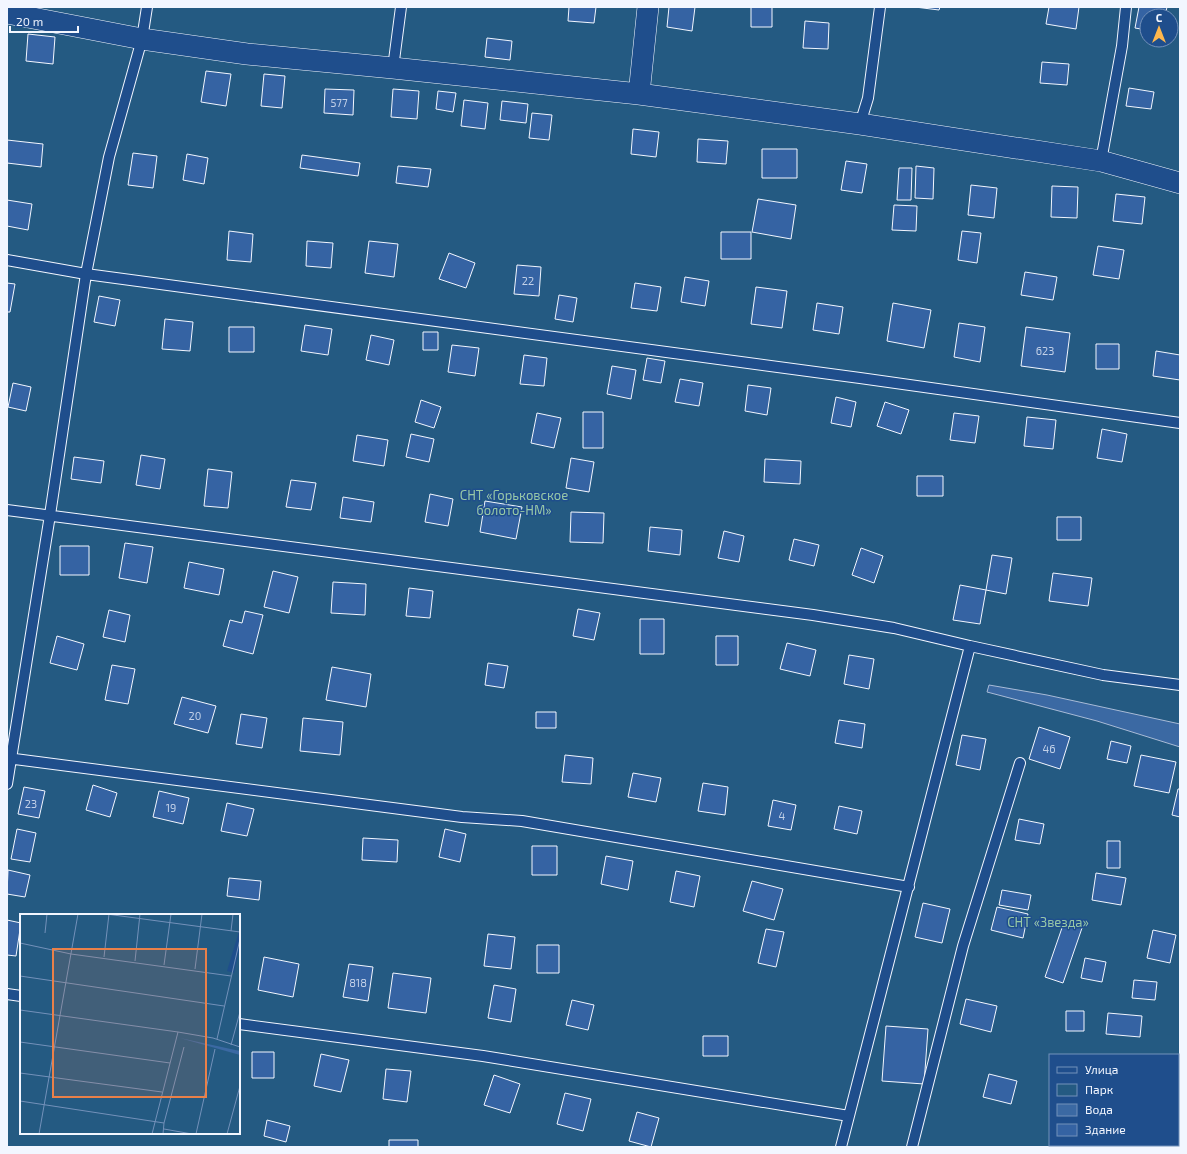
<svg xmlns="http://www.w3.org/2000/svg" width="1187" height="1154" font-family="'Exo 2',sans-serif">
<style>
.green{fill:#245a82;stroke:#a8bbd7;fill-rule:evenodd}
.water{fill:#3b69a3;stroke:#a8bbd7}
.building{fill:#3563a3;stroke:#f2f6ff}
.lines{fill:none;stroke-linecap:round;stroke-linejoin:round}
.lane-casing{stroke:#f2f6ff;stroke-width:12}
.street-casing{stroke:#f2f6ff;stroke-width:22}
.lane{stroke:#1f4e8c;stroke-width:10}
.street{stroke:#1f4e8c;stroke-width:21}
.labels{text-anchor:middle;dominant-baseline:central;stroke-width:3;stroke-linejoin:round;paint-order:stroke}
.number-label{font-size:11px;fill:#c3d1e8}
.park-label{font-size:13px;fill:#97c8a6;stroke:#1f4e8c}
.inset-road{fill:none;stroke:#7391ba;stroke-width:1}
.view{fill:#ea8049;fill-opacity:0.15;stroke:#ea8049;stroke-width:2}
.inset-edge{fill:none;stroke:#f2f6ff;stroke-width:2}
</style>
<rect width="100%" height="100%" fill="#1f4e8c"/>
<!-- green -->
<path class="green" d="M 7,7 L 1180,7 L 1180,1147 L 7,1147 ZM 1147,16 L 1171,16 L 1171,40 L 1147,40 ZM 21,915 L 239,915 L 239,1133 L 21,1133 ZM 1050,1055 L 1178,1055 L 1178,1145 L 1050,1145 Z"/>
<!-- water -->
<path class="water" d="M 989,685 L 1047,695 L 1180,724 L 1180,747 L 1097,721 L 987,692 Z"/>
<!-- building -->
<path class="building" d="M 569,7 L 596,7 L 594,23 L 568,21 Z
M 669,7 L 695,7 L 692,31 L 667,27 Z
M 751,7 L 772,7 L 772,27 L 751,27 Z
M 915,7 L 940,7 L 939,10 Z
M 1049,7 L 1079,7 L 1076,29 L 1046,24 Z
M 1139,7 L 1167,7 L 1165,16 L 1147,16 L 1147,30 L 1135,28 Z
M 805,21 L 829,23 L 828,49 L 803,48 Z
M 28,34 L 55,37 L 53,64 L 26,61 Z
M 487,38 L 512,41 L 510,60 L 485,57 Z
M 1042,62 L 1069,64 L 1067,85 L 1040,83 Z
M 206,71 L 231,74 L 226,106 L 201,102 Z
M 264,74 L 285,76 L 282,108 L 261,106 Z
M 1129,88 L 1154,92 L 1151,109 L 1126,106 Z
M 325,89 L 354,90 L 353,115 L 324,113 Z
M 393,89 L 419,91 L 417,119 L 391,117 Z
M 438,91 L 456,93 L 453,112 L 436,109 Z
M 464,100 L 488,103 L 485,129 L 461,126 Z
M 502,101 L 528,104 L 526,123 L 500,120 Z
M 532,113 L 552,115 L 549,140 L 529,138 Z
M 633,129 L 659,132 L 656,157 L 631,154 Z
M 698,139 L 728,141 L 726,164 L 697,162 Z
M 7,140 L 43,144 L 41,167 L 7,163 Z
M 762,149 L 797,149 L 797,178 L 762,178 Z
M 133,153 L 157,156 L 153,188 L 128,185 Z
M 187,154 L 208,158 L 204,184 L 183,180 Z
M 302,155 L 360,163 L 358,176 L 300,168 Z
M 846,161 L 867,164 L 862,193 L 841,190 Z
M 398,166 L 431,169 L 428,187 L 396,183 Z
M 916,166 L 934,168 L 933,199 L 915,198 Z
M 899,168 L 912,168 L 911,200 L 897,200 Z
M 971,185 L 997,188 L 994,218 L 968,215 Z
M 1052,186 L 1078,187 L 1077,218 L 1051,217 Z
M 1116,194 L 1145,197 L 1142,224 L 1113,221 Z
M 758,199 L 796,205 L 791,239 L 752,232 Z
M 7,200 L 32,204 L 28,230 L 7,226 Z
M 894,205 L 917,206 L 916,231 L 892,230 Z
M 229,231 L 253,234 L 251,262 L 227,260 Z
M 962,231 L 981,233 L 977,263 L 958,260 Z
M 721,232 L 751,232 L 751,259 L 721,259 Z
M 307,241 L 333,243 L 331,268 L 306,266 Z
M 369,241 L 398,244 L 394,277 L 365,273 Z
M 1098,246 L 1124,250 L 1119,279 L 1093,275 Z
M 449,253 L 475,263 L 466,288 L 439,279 Z
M 517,265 L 541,267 L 539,296 L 514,294 Z
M 1025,272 L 1057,277 L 1053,300 L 1021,295 Z
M 685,277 L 709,281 L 705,306 L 681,302 Z
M 7,283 L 15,284 L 10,312 L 7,312 Z
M 635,283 L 661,287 L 657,311 L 631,308 Z
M 756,287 L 787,291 L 782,328 L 751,324 Z
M 559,295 L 577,298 L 573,322 L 555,319 Z
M 99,296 L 120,300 L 115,326 L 94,322 Z
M 817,303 L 843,307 L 839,334 L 813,330 Z
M 893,303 L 931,310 L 924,348 L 887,341 Z
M 165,319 L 193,322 L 190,351 L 162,349 Z
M 959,323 L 985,327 L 980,362 L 954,357 Z
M 305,325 L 332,329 L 328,355 L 301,351 Z
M 229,327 L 254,327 L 254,352 L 229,352 Z
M 1026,327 L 1070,333 L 1065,372 L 1021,366 Z
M 423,332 L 438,332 L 438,350 L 423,350 Z
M 371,335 L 394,340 L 389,365 L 366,360 Z
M 1096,344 L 1119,344 L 1119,369 L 1096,369 Z
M 452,345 L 479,348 L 475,376 L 448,372 Z
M 1156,351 L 1180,355 L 1180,380 L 1153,376 Z
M 524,355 L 547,358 L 544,386 L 520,384 Z
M 647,358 L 665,361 L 661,383 L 643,380 Z
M 612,366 L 636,370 L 631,399 L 607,394 Z
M 680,379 L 703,383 L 699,406 L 675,402 Z
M 13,383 L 31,387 L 26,411 L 8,407 Z
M 748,385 L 771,388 L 767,415 L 745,411 Z
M 836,397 L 856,402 L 851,427 L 831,423 Z
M 421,400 L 441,407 L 434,428 L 415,422 Z
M 885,402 L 909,410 L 901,434 L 877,426 Z
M 583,412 L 603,412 L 603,448 L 583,448 Z
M 537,413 L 561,418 L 554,448 L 531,443 Z
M 954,413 L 979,416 L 975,443 L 950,440 Z
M 1027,417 L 1056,420 L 1053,449 L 1024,446 Z
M 1102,429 L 1127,434 L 1122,462 L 1097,458 Z
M 411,434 L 434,439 L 429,462 L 406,457 Z
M 357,435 L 388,440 L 384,466 L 353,461 Z
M 141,455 L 165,459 L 160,489 L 136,485 Z
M 74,457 L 104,461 L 101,483 L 71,479 Z
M 571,458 L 594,462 L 589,492 L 566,488 Z
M 765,459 L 801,461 L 800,484 L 764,482 Z
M 208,469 L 232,472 L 228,508 L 204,506 Z
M 917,476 L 943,476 L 943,496 L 917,496 Z
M 291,480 L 316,483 L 311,510 L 286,507 Z
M 430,494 L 453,499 L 448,526 L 425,522 Z
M 343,497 L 374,502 L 371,522 L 340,518 Z
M 485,501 L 522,507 L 516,539 L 480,532 Z
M 571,512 L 604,513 L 603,543 L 570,542 Z
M 1057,517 L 1081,517 L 1081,540 L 1057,540 Z
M 650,527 L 682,530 L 680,555 L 648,551 Z
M 724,531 L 744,536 L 739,562 L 718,558 Z
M 794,539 L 819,545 L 814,566 L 789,560 Z
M 125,543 L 153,547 L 147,583 L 119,578 Z
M 60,546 L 89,546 L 89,575 L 60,575 Z
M 861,548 L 883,556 L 874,583 L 852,575 Z
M 992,555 L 1012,558 L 1006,594 L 986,590 Z
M 189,562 L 224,569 L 219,595 L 184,588 Z
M 273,571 L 298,577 L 289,613 L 264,607 Z
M 1053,573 L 1092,578 L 1088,606 L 1049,601 Z
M 333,582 L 366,584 L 365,615 L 331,613 Z
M 960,585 L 986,590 L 980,624 L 953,620 Z
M 409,588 L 433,591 L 430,618 L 406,616 Z
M 578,609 L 600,613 L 594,640 L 573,636 Z
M 109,610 L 130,615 L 125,642 L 103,637 Z
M 245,611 L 263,615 L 253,654 L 223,646 L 230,620 L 242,623 Z
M 640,619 L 664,619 L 664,654 L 640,654 Z
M 57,636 L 84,644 L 77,670 L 50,663 Z
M 716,636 L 738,636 L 738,665 L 716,665 Z
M 787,643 L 816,650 L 810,676 L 780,669 Z
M 849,655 L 874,659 L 869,689 L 844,684 Z
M 488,663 L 508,666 L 504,688 L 485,685 Z
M 112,665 L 135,669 L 128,704 L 105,700 Z
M 332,667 L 371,674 L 366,707 L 326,700 Z
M 182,697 L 216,706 L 208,733 L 174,724 Z
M 536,712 L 556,712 L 556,728 L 536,728 Z
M 241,714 L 267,718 L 262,748 L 236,744 Z
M 303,718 L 343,722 L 340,755 L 300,751 Z
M 839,720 L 865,724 L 862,748 L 835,743 Z
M 1039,727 L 1070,737 L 1060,769 L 1029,759 Z
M 962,735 L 986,739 L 980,770 L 956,765 Z
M 1111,741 L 1131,746 L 1127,763 L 1107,759 Z
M 565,755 L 593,758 L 591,784 L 562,782 Z
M 1141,755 L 1176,762 L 1169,793 L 1134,786 Z
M 633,773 L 661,778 L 656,802 L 628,797 Z
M 703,783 L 728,787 L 725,815 L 698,811 Z
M 93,785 L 117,793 L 110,817 L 86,810 Z
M 24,787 L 45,791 L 39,818 L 18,814 Z
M 1178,789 L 1180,789 L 1180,817 L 1172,815 Z
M 159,791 L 189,798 L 183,824 L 153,817 Z
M 773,800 L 796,805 L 791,830 L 768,826 Z
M 227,803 L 254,809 L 247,836 L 221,831 Z
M 839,806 L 862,811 L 857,834 L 834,829 Z
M 1019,819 L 1044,824 L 1040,844 L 1015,840 Z
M 17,829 L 36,833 L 30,862 L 11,859 Z
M 445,829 L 466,834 L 460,862 L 439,857 Z
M 363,838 L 398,840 L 397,862 L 362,860 Z
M 1107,841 L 1120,841 L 1120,868 L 1107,868 Z
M 532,846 L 557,846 L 557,875 L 532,875 Z
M 606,856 L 633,861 L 628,890 L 601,884 Z
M 8,870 L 30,875 L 25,897 L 7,894 Z
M 676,871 L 700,876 L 694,907 L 670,902 Z
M 1096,873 L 1126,878 L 1121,905 L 1092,900 Z
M 229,878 L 261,881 L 259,900 L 227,896 Z
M 752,881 L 783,889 L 774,920 L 743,911 Z
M 1002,890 L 1031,895 L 1028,910 L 999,905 Z
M 923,903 L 950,909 L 942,943 L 915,937 Z
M 997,907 L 1028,914 L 1023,938 L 991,930 Z
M 7,920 L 21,923 L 16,956 L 7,955 Z
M 1064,922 L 1082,928 L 1063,983 L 1045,977 Z
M 766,929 L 784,932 L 776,967 L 758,963 Z
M 1153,930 L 1176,935 L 1170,963 L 1147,958 Z
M 488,934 L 515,937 L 511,969 L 484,966 Z
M 537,945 L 559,945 L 559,973 L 537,973 Z
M 264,957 L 299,964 L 293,997 L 258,990 Z
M 1085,958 L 1106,962 L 1102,982 L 1081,978 Z
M 349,964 L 373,967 L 368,1001 L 343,997 Z
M 393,973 L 431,978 L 426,1013 L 388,1008 Z
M 1134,980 L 1157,982 L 1155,1000 L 1132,998 Z
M 494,985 L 516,989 L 511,1022 L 488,1018 Z
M 966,999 L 997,1006 L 991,1032 L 960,1024 Z
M 572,1000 L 594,1005 L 588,1030 L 566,1025 Z
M 1066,1011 L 1084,1011 L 1084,1031 L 1066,1031 Z
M 1108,1013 L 1142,1016 L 1140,1037 L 1106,1034 Z
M 886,1026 L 928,1029 L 924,1084 L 882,1081 Z
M 703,1036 L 728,1036 L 728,1056 L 703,1056 Z
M 252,1052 L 274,1052 L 274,1078 L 252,1078 Z
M 321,1054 L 349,1060 L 341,1092 L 314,1086 Z
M 386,1069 L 411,1071 L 407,1102 L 383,1099 Z
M 989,1074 L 1017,1081 L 1011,1104 L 983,1097 Z
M 494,1075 L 520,1084 L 510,1113 L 484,1105 Z
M 565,1093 L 591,1099 L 583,1131 L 557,1124 Z
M 637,1112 L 659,1118 L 651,1147 L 629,1141 Z
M 267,1120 L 290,1126 L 286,1142 L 264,1136 Z
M 389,1140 L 418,1140 L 418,1147 L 389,1147 Z"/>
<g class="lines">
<defs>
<path id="lane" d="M 393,68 L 401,7
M 860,124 L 868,98 L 880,7
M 1101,161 L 1122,46 L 1126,7
M 7,260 L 86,274 L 860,378 L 1180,423
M 7,510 L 813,615 L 894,628 L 970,646
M 7,758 L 462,817 L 522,821 L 909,887
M 7,784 L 50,515 L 86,274 L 109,157 L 142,39 L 147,7
M 7,994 L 21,996
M 239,1024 L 483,1056 L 849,1116
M 1178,1132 L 1180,1123
M 841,1147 L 970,646 L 1103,675 L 1180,685
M 912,1147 L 963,946 L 1020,763
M 1174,1147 L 1175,1145"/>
<path id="street" d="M 7,13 L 142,39 L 247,54 L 393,68 L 639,94 L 860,124 L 1101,161 L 1180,183
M 639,94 L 648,7"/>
</defs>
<!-- lane casing -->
<use href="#lane" class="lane-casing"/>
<!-- street casing -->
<use href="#street" class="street-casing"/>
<!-- lane -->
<use href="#lane" class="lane"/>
<!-- street -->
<use href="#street" class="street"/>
</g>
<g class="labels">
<!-- number labels -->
<g class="number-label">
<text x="339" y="102">577</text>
<text x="528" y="280">22</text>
<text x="1045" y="350">623</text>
<text x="195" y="715">20</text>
<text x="1049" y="748">46</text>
<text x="31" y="803">23</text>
<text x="171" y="807">19</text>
<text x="782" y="815">4</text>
<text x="358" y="982">818</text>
</g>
<!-- park labels -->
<g class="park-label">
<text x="514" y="495">СНТ «Горьковское<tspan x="514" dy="15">болото-НМ»</tspan></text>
<text x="1048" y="922">СНТ «Звезда»</text>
</g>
</g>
<!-- overview -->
<g transform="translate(20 914)">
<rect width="220" height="220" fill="#1f4e8c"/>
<path d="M 0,0 L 220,0 L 220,14 L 207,57 L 214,59 L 220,33 L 220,220 L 0,220 Z" fill="#245a82"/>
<path d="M 160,124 L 220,137 L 220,141 L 174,128 Z" fill="#3b69a3"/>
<path class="inset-road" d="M 86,0 L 220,18M 211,17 L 213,0M 25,19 L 27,0M 0,29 L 51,40 L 211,62M 84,43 L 89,0M 115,47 L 120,0M 144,51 L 151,0M 175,55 L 182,0M 0,62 L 204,92M 0,96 L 158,118M 197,125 L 220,25M 0,128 L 150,149M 211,131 L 220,98M 0,159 L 142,178M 0,187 L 144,209M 144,215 L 172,220M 19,220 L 58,0M 132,220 L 158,118 L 193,124 L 220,133M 143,220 L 144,209 L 164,133M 176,220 L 195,135M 207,220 L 220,172"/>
<path class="view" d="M 33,35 L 186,35 L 186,183 L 33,183 Z"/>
<rect width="220" height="220" class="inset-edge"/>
</g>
<!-- border -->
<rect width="1187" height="1154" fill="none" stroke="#f2f6ff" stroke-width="16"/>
<!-- legend -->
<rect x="1049" y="1054" width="130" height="92" fill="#1f4e8c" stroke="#7391ba"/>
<rect x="1057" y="1067" width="20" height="6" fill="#1f4e8c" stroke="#7391ba"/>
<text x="1085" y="1074" font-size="12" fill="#f2f6ff">Улица</text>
<rect x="1057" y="1084" width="20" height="12" fill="#245a82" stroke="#7391ba"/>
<text x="1085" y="1094" font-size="12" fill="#f2f6ff">Парк</text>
<rect x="1057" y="1104" width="20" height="12" fill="#3b69a3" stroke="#7391ba"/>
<text x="1085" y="1114" font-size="12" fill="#f2f6ff">Вода</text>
<rect x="1057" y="1124" width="20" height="12" fill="#3563a3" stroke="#7391ba"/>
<text x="1085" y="1134" font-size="12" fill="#f2f6ff">Здание</text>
<!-- north arrow -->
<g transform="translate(1159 28)"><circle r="19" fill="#1f4e8c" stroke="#7391ba"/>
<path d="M0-3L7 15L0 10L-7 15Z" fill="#ffb74d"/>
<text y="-6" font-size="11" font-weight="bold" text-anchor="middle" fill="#f2f6ff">С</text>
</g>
<!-- scale -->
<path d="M10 26v6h68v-6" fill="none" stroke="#f2f6ff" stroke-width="2"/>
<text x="16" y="26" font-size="12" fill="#f2f6ff" stroke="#1f4e8c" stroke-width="3" paint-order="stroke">20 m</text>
</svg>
